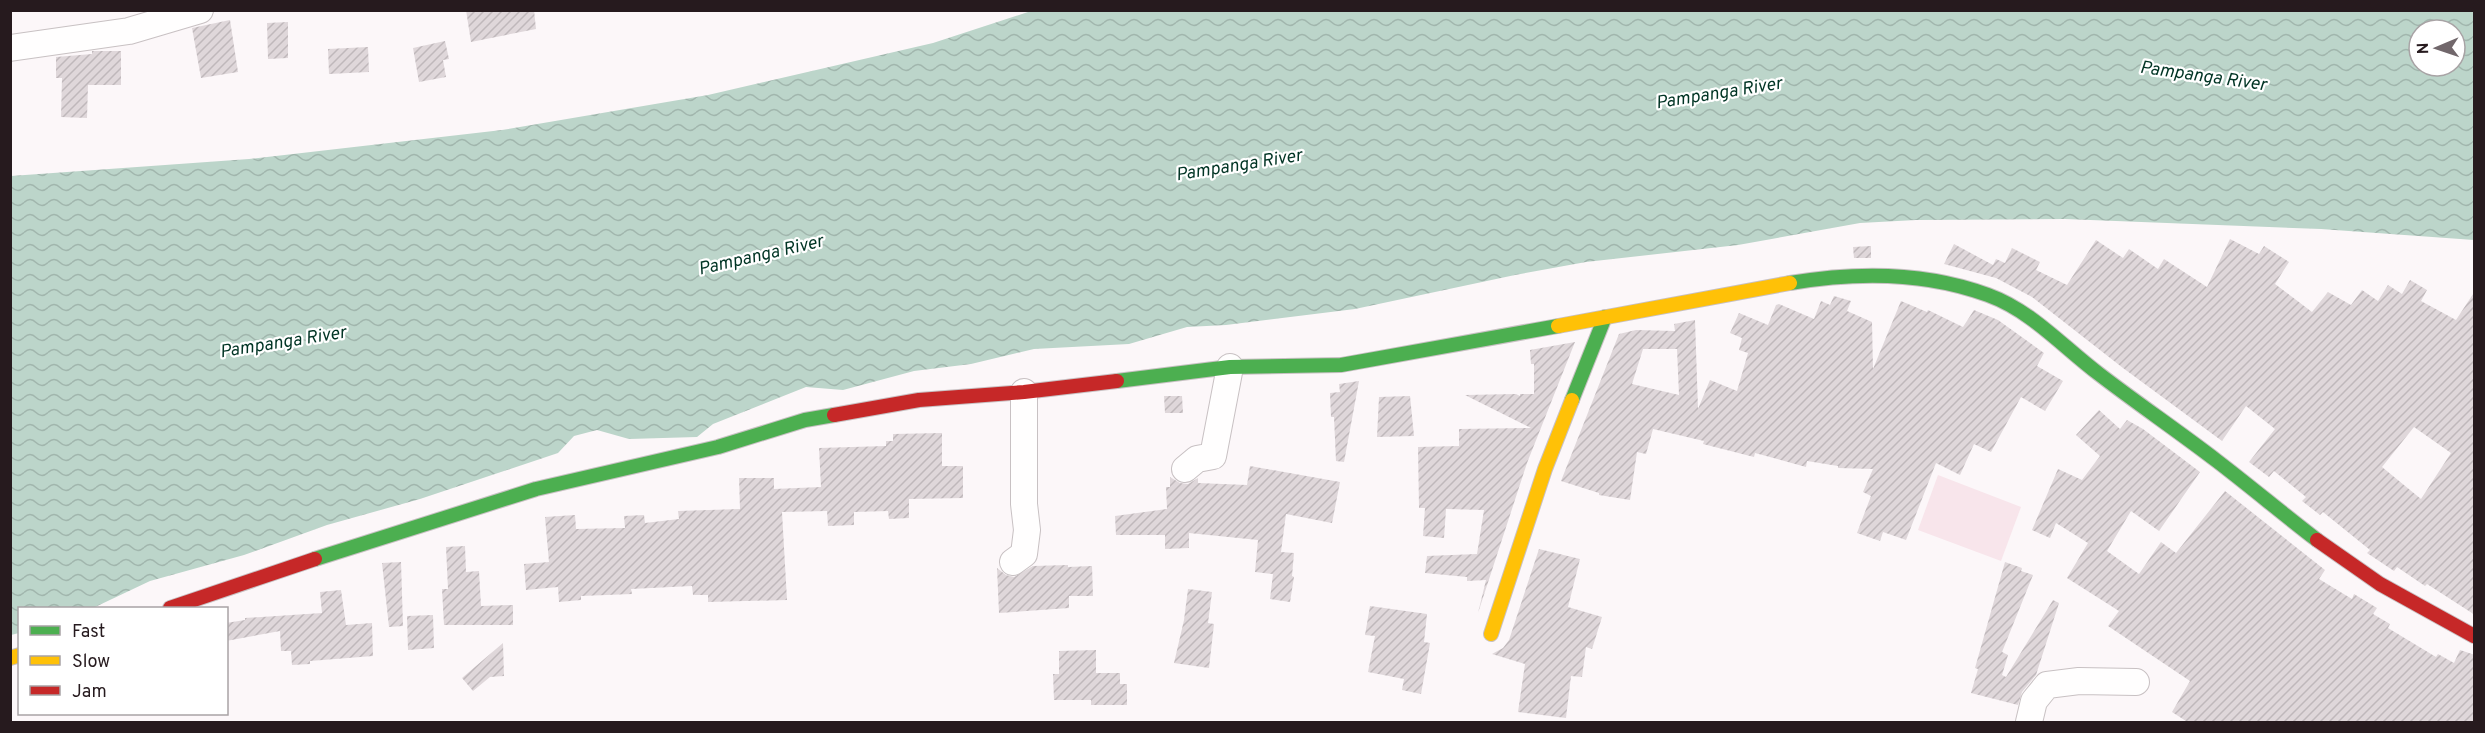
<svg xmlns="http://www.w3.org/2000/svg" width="2485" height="733" font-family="Overpass,sans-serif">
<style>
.grass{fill:#f8e5eb}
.water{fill:url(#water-waves);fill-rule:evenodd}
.building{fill:url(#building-hatch);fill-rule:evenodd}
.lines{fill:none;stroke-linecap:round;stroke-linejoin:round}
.street-casing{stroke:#c8c1c3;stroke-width:28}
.fast-casing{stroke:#c8c1c3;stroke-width:16}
.slow-casing{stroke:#c8c1c3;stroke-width:16}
.jam-casing{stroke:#c8c1c3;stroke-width:16}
.street{stroke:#fffefe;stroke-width:26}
.fast{stroke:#4caf50;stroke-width:14}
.slow{stroke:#ffc107;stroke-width:14}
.jam{stroke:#c62828;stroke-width:14}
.labels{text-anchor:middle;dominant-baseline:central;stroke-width:4.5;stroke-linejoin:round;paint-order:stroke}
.water-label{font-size:18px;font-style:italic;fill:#003424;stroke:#fff}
</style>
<defs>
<pattern id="water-waves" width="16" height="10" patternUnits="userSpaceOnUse" patternTransform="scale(1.5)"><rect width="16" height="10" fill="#bcd5ca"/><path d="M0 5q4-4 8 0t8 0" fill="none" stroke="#a1b6ad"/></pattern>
<pattern id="building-hatch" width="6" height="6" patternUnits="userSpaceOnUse" patternTransform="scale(1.5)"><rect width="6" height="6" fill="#dfd7da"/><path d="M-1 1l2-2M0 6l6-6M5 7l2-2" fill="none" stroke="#bfb8bb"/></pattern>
</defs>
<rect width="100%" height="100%" fill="#fcf7f9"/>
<!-- grass -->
<path class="grass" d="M 1938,475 L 2021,507 L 2001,561 L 1918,530 Z"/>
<!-- water -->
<path class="water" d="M 1031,11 L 2474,11 L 2474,240 L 2321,229 L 2065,219 L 1916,220 L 1860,223 L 1738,245 L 1586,262 L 1515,275 L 1355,309 L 1226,325 L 1187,327 L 1129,344 L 1034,349 L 971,364 L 914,371 L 843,390 L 806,387 L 713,424 L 697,437 L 629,439 L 597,430 L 574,436 L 558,453 L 420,499 L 327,525 L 244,555 L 150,581 L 93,608 L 20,608 L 19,633 L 11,635 L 11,176 L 249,159 L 502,130 L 708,95 L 933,43 ZM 2419,30 L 2455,30 L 2455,66 L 2419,66 Z"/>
<!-- building -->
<path class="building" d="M 466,10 L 534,10 L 536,29 L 471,42 Z
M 230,20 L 238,72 L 201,78 L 192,28 Z
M 288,22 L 288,58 L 268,59 L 267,23 Z
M 445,41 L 449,59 L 443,60 L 446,77 L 419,82 L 413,48 Z
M 368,47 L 369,72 L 329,74 L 328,49 Z
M 92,51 L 121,51 L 121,85 L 88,85 L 87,118 L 61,117 L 62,78 L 56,78 L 56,57 L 92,54 Z
M 2230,239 L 2259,254 L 2264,246 L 2289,262 L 2275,284 L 2312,312 L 2328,292 L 2351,305 L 2362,290 L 2378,301 L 2388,285 L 2402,294 L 2410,280 L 2427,290 L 2421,301 L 2456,320 L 2475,291 L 2475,615 L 2427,584 L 2425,586 L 2397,567 L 2394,571 L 2367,553 L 2370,550 L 2323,512 L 2320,515 L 2302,501 L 2306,497 L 2274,471 L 2269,477 L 2249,462 L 2275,429 L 2246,406 L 2222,441 L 2123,368 L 2032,297 L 1996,278 L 1944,264 L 1954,244 L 1993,265 L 1996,259 L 2005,263 L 2012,248 L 2040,262 L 2036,270 L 2067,285 L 2096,240 L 2123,258 L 2129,249 L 2158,269 L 2164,259 L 2207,287 ZM 2414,427 L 2451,453 L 2421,499 L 2382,467 Z
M 1871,246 L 1871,258 L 1854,258 L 1853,247 Z
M 1834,296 L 1851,301 L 1847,311 L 1872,322 L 1873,369 L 1901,301 L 1927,312 L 1928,310 L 1963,327 L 1974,310 L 1998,320 L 2044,353 L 2037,366 L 2063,381 L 2045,411 L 2021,397 L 1991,452 L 1974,444 L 1960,475 L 1936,463 L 1906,540 L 1883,532 L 1880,541 L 1857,533 L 1871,496 L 1863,492 L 1873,469 L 1838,468 L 1838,466 L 1807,461 L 1806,467 L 1755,453 L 1754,457 L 1703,444 L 1704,441 L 1653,429 L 1646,454 L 1637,452 L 1630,500 L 1599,495 L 1599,493 L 1561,481 L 1619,334 L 1636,330 L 1675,331 L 1674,324 L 1695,320 L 1698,409 L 1710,380 L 1737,391 L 1748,353 L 1739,350 L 1742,338 L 1730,333 L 1739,313 L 1768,325 L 1776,305 L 1779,304 L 1814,319 L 1821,301 L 1830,305 ZM 1643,349 L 1677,349 L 1679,395 L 1632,384 Z
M 1575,342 L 1527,463 L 1478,613 L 1486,580 L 1467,581 L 1467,577 L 1425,573 L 1427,556 L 1477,554 L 1484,510 L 1446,509 L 1444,538 L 1423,536 L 1425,508 L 1419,508 L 1418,447 L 1459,446 L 1459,429 L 1531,428 L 1465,395 L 1516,394 L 1520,396 L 1520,394 L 1534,394 L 1534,364 L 1531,364 L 1530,350 Z
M 1359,381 L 1344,462 L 1336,461 L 1334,417 L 1331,417 L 1330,393 L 1340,392 L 1339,384 Z
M 1164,396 L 1182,396 L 1183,413 L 1165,413 Z
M 1410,396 L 1414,436 L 1377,437 L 1379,397 Z
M 2099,410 L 2120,429 L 2127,420 L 2143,429 L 2200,472 L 2159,531 L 2131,511 L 2107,551 L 2139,574 L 2161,542 L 2176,553 L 2225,491 L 2325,570 L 2319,579 L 2352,599 L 2354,594 L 2377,608 L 2373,614 L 2390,624 L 2388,628 L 2436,657 L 2438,654 L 2454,663 L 2460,650 L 2475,655 L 2475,723 L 2189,723 L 2172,712 L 2190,681 L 2108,626 L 2119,611 L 2067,578 L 2088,543 L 2056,523 L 2050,538 L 2032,530 L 2058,469 L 2082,480 L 2100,456 L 2076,435 Z
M 942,433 L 942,466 L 963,466 L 963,498 L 909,499 L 909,518 L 889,519 L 888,511 L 854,512 L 854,525 L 828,526 L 827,511 L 782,512 L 787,600 L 708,602 L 708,595 L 693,595 L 692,586 L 631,589 L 632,594 L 581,596 L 581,600 L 559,602 L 558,587 L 526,590 L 524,564 L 549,562 L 545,517 L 575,515 L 576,529 L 625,528 L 624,516 L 644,515 L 645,523 L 679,519 L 678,511 L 740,509 L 739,478 L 774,478 L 774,489 L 821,487 L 819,448 L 886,446 L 886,441 L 893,441 L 893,434 Z
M 1250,466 L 1340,482 L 1332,523 L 1286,514 L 1281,552 L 1294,553 L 1292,576 L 1294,577 L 1290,602 L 1270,599 L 1273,574 L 1255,572 L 1258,540 L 1189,533 L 1189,548 L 1165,549 L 1165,535 L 1116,535 L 1115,516 L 1167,509 L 1166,487 L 1170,487 L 1170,477 L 1180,483 L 1188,484 L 1198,478 L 1198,483 L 1247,485 Z
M 465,546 L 466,572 L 479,571 L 481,606 L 513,605 L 513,625 L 444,625 L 442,589 L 448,589 L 446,547 Z
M 1539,549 L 1580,559 L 1568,607 L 1602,617 L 1592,649 L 1586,647 L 1582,677 L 1571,676 L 1566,718 L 1518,712 L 1525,664 L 1492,654 L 1503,648 L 1509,640 Z
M 401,562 L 403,626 L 389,627 L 382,563 Z
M 2005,562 L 2022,568 L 2021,571 L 2033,575 L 2002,652 L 2008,655 L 2002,675 L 2006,677 L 2053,600 L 2059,603 L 2036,675 L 2022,692 L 2018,705 L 1971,693 L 1978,669 L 1975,668 Z
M 1068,565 L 1068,567 L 1092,566 L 1093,596 L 1069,596 L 1069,608 L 999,613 L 997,568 L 1006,575 L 1014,577 L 1033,566 Z
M 1188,589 L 1212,592 L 1208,623 L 1214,624 L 1209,668 L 1174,663 L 1184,620 Z
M 341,590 L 346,625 L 372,623 L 373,656 L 310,661 L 310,664 L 292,665 L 291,651 L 281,651 L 280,631 L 226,641 L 226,623 L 245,620 L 245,618 L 322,613 L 320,592 Z
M 1370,606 L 1427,614 L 1424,642 L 1430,643 L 1421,694 L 1402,690 L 1404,679 L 1368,672 L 1375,636 L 1365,635 Z
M 433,615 L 434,648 L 408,650 L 407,616 Z
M 503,643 L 504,676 L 490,677 L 473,691 L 462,678 Z
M 1096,650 L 1096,673 L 1120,673 L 1120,684 L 1127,684 L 1127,705 L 1091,705 L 1091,700 L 1054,700 L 1053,674 L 1059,674 L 1059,651 Z"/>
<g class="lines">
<defs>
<path id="street" d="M 10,48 L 129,31 L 200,10
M 1185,469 L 1197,459 L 1213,456 L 1230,367
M 1013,562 L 1024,554 L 1027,530 L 1024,504 L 1024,392
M 2029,722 L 2034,701 L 2047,685 L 2079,681 L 2136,682"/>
<path id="fast" d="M 1790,283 C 1855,272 1926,272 1988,295 C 2032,311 2063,347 2099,374 C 2138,404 2178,431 2217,461 C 2251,487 2283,514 2317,540
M 1117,381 L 1230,367 L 1341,365 L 1558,326
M 1572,400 L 1605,317
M 315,559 L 536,489 L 718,447 L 805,420 L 834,415"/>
<path id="slow" d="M 1558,326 L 1790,283
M 1491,634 L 1545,469 L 1572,400
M 10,658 L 20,655"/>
<path id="jam" d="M 834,415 L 919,400 L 1024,392 L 1117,381
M 2317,540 L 2380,584 L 2474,636
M 170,608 L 315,559"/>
</defs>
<!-- street casing -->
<use href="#street" class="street-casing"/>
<!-- fast casing -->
<use href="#fast" class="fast-casing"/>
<!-- slow casing -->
<use href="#slow" class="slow-casing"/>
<!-- jam casing -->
<use href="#jam" class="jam-casing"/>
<!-- street -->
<use href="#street" class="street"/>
<!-- fast -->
<use href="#fast" class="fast"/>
<!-- slow -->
<use href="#slow" class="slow"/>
<!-- jam -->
<use href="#jam" class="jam"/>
</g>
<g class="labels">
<!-- water labels -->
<g class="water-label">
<text transform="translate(2203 77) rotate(8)">Pampanga River</text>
<text transform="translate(1719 94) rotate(-9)">Pampanga River</text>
<text transform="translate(1239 166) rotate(-9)">Pampanga River</text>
<text transform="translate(761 256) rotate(-13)">Pampanga River</text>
<text transform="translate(283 343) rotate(-9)">Pampanga River</text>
</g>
</g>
<!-- border -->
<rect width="2485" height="733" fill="none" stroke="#261a1e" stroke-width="24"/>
<!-- legend -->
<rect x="18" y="607" width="210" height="108" fill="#ffffff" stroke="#a8a3a5" stroke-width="1.5"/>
<rect x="30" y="626" width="30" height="9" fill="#4caf50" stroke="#a8a3a5" stroke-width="1.5"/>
<text x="72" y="637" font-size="18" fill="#261a1e">Fast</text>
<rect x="30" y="656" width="30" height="9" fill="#ffc107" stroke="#a8a3a5" stroke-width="1.5"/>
<text x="72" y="667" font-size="18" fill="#261a1e">Slow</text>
<rect x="30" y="686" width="30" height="9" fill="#c62828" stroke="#a8a3a5" stroke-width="1.5"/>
<text x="72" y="697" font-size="18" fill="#261a1e">Jam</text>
<!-- north arrow -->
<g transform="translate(2437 48) rotate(268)"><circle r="28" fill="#ffffff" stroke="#a8a3a5" stroke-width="1.5"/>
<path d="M0-4.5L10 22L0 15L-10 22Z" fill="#71676b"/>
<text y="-9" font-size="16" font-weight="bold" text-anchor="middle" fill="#261a1e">N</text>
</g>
</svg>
